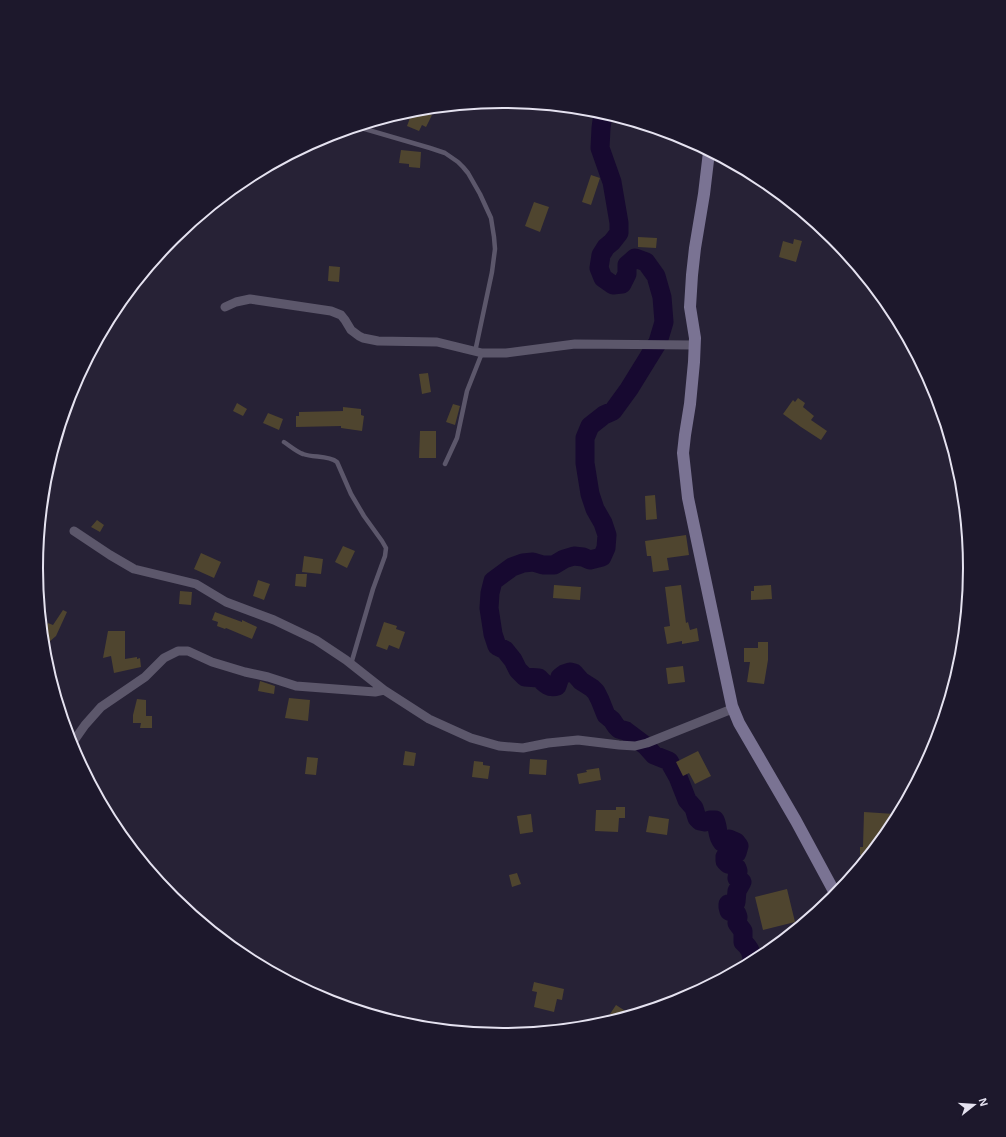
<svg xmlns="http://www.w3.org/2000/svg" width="1006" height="1137" font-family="Arial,sans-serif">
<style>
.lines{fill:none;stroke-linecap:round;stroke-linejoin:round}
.river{stroke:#170930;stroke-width:19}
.building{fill:#4f452f}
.lane{stroke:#5c576b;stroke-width:4.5}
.street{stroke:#5c576b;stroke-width:9}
.secondary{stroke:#7a7393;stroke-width:12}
.rim{fill:none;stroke:#e5e2f0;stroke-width:2}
</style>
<rect width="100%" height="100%" fill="#272236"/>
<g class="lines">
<!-- river -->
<path class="river" d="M 603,113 L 601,128 L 600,148 L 612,182 L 619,223 L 619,233 L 612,242 L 606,247 L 601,255 L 599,268 L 603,278 L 613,285 L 622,284 L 627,274 L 627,265 L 635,258 L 646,262 L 656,276 L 662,297 L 664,322 L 658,342 L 629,389 L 613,411 L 604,415 L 590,426 L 585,438 L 585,463 L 590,494 L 595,509 L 603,523 L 607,535 L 606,548 L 602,557 L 590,560 L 583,557 L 574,556 L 564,559 L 554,565 L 543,565 L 533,562 L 523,563 L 512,567 L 493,581 L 490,593 L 489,608 L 493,634 L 497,646 L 505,650 L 513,660 L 518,670 L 525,677 L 539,678 C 544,683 549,689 557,686 L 560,677 L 564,674 L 570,672 L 574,673 L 581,681 L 592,688 L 596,692 L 600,700 L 606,715 L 612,720 L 616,726 L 619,729 L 626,731 L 646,746 L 654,755 L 669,761 L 678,777 L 687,800 L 694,808 L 697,818 L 700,821 L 705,822 L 710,820 L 715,820 C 719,828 716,835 722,842 L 726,841 L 729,839 L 736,842 L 739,846 L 737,853 L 734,855 L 728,855 L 725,857 L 725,861 L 728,864 L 732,865 L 737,868 L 738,871 L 737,878 L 742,882 L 737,891 L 736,902 L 728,904 L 728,907 L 729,911 L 737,914 L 738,917 L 737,923 L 743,931 L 743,942 C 750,948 752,953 752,962"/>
</g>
<!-- building -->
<path class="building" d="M 413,110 L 420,110 L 432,115 L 426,127 L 422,125 L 419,131 L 407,126 Z
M 401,150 L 421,152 L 420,168 L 409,167 L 409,164 L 399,163 Z
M 591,175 L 600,178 L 591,205 L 582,202 Z
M 534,202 L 549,207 L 540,232 L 525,226 Z
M 638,237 L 657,238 L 656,248 L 638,247 Z
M 794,239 L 802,241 L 796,262 L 779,257 L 783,241 L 793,244 Z
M 329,266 L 340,267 L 339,282 L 328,281 Z
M 428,373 L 431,392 L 422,394 L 419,374 Z
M 798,398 L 805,403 L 803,407 L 814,416 L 811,420 L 827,431 L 821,440 L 801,427 L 783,414 L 793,400 L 795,402 Z
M 237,403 L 247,409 L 243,416 L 233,411 Z
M 453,404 L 460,406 L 455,425 L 446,422 Z
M 343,407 L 361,409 L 361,415 L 364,416 L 362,431 L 341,428 L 341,426 L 296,427 L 296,416 L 299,416 L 299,412 L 343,411 Z
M 268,413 L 283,419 L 279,430 L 263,423 Z
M 420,431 L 436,431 L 436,458 L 419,458 Z
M 655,495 L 657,519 L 646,520 L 645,496 Z
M 97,520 L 104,525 L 100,532 L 91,527 Z
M 686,535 L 689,555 L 667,558 L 669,570 L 653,572 L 651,556 L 647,556 L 645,541 Z
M 343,546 L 355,551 L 347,568 L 335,562 Z
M 201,553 L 221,562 L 214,578 L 194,569 Z
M 304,556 L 323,559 L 321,574 L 302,572 Z
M 296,574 L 307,574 L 306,587 L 295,586 Z
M 258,580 L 270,584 L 264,600 L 253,596 Z
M 554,585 L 581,587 L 580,600 L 553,598 Z
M 681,585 L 686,623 L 688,622 L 690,630 L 697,628 L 699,641 L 682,644 L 682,641 L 667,644 L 664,627 L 670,626 L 665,587 Z
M 771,585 L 772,599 L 751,600 L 751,591 L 754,591 L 754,586 Z
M 180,591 L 192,592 L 191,605 L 179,604 Z
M 63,610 L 67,612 L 56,636 L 49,642 L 43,639 L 41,622 L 46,627 L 48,623 L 53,625 Z
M 215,612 L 242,622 L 242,620 L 257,627 L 252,639 L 226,628 L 225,629 L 217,626 L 218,622 L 212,620 Z
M 384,622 L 397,626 L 396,629 L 405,632 L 399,649 L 389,645 L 387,650 L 376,646 Z
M 108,631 L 125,631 L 125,659 L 137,657 L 137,659 L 140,658 L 141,667 L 114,673 L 111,656 L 103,658 Z
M 758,642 L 768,642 L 768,660 L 764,684 L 747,682 L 750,662 L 744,662 L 744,648 L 758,648 Z
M 683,666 L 685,682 L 668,684 L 666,668 Z
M 260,681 L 275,686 L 274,694 L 258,691 Z
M 289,698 L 310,700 L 308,721 L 285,718 Z
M 137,699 L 146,700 L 146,716 L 152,716 L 152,728 L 140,728 L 141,723 L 133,723 L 133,715 Z
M 405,751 L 416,753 L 414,766 L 403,765 Z
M 698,751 L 711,776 L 695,784 L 689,773 L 683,776 L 676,762 Z
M 307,757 L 318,758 L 316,775 L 305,774 Z
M 530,759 L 547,760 L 546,775 L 529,774 Z
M 474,761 L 483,762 L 483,765 L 490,766 L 488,779 L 472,777 Z
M 599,768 L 601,780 L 579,784 L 577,774 L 587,772 L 586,770 Z
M 616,807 L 625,807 L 625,818 L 619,818 L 618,832 L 595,831 L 596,810 L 616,810 Z
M 864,812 L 895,814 L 894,822 L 891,828 L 869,855 L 860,855 L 860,847 L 863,847 Z
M 531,814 L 533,832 L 520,834 L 517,816 Z
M 649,816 L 669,819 L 667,835 L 646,832 Z
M 517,873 L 521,884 L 512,887 L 509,875 Z
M 787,889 L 795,922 L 763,930 L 755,897 Z
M 534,982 L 564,989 L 562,1000 L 557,999 L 554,1012 L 534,1007 L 537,992 L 532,991 Z
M 616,1005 L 627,1012 L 623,1018 L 618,1019 L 610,1014 Z"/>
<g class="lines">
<!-- lane -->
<path class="lane" d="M 358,127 L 430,148 L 445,153 L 458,162 L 463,167 L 468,173 L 480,194 L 491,218 L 494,237 L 495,249 L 492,272 L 475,352
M 284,442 C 290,446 297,452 303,454 C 314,458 328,455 337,462 L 351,494 L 364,516 L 382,541 L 386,548 L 385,556 L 373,589 L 351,664
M 445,464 L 457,438 L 467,391 L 482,353"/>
<!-- street -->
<path class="street" d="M 225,307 L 236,302 L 250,299 L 331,311 L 341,315 L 345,320 L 351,330 L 359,336 L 363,338 L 378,341 L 437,342 L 482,353 L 506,353 L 575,344 L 694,345
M 74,531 L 110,555 L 134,569 L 196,584 L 226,602 L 274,620 L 316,640 L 346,660 L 384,690
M 71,745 L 85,725 L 101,707 L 145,677 L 164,658 L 178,651 L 188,651 L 212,662 L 245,672 L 268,677 L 296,686 L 375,692 L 384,690 L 429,719 L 471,738 L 499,746 L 523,748 L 548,743 L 578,740 L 619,745 L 635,746 L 647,743 L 732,709"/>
<!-- secondary -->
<path class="secondary" d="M 709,152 L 704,194 L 695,248 L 692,275 L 690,307 L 695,338 L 694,362 L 690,404 L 685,435 L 683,453 L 688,498 L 732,706 L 739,723 L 796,821 L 836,895"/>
</g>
<!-- crop -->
<path d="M0 0H1006V1137H0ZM43 568a460 460 0 1 1 920 0a460 460 0 1 1-920 0Z" fill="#1d182c" fill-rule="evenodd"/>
<path class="rim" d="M43 568a460 460 0 1 1 920 0a460 460 0 1 1-920 0Z"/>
<!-- north arrow -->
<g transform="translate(974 1105) rotate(73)" stroke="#1d182c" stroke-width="3" paint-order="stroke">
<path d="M0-3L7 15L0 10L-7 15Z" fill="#e5e2f0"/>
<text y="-6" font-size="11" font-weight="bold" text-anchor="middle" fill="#e5e2f0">N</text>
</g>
</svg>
